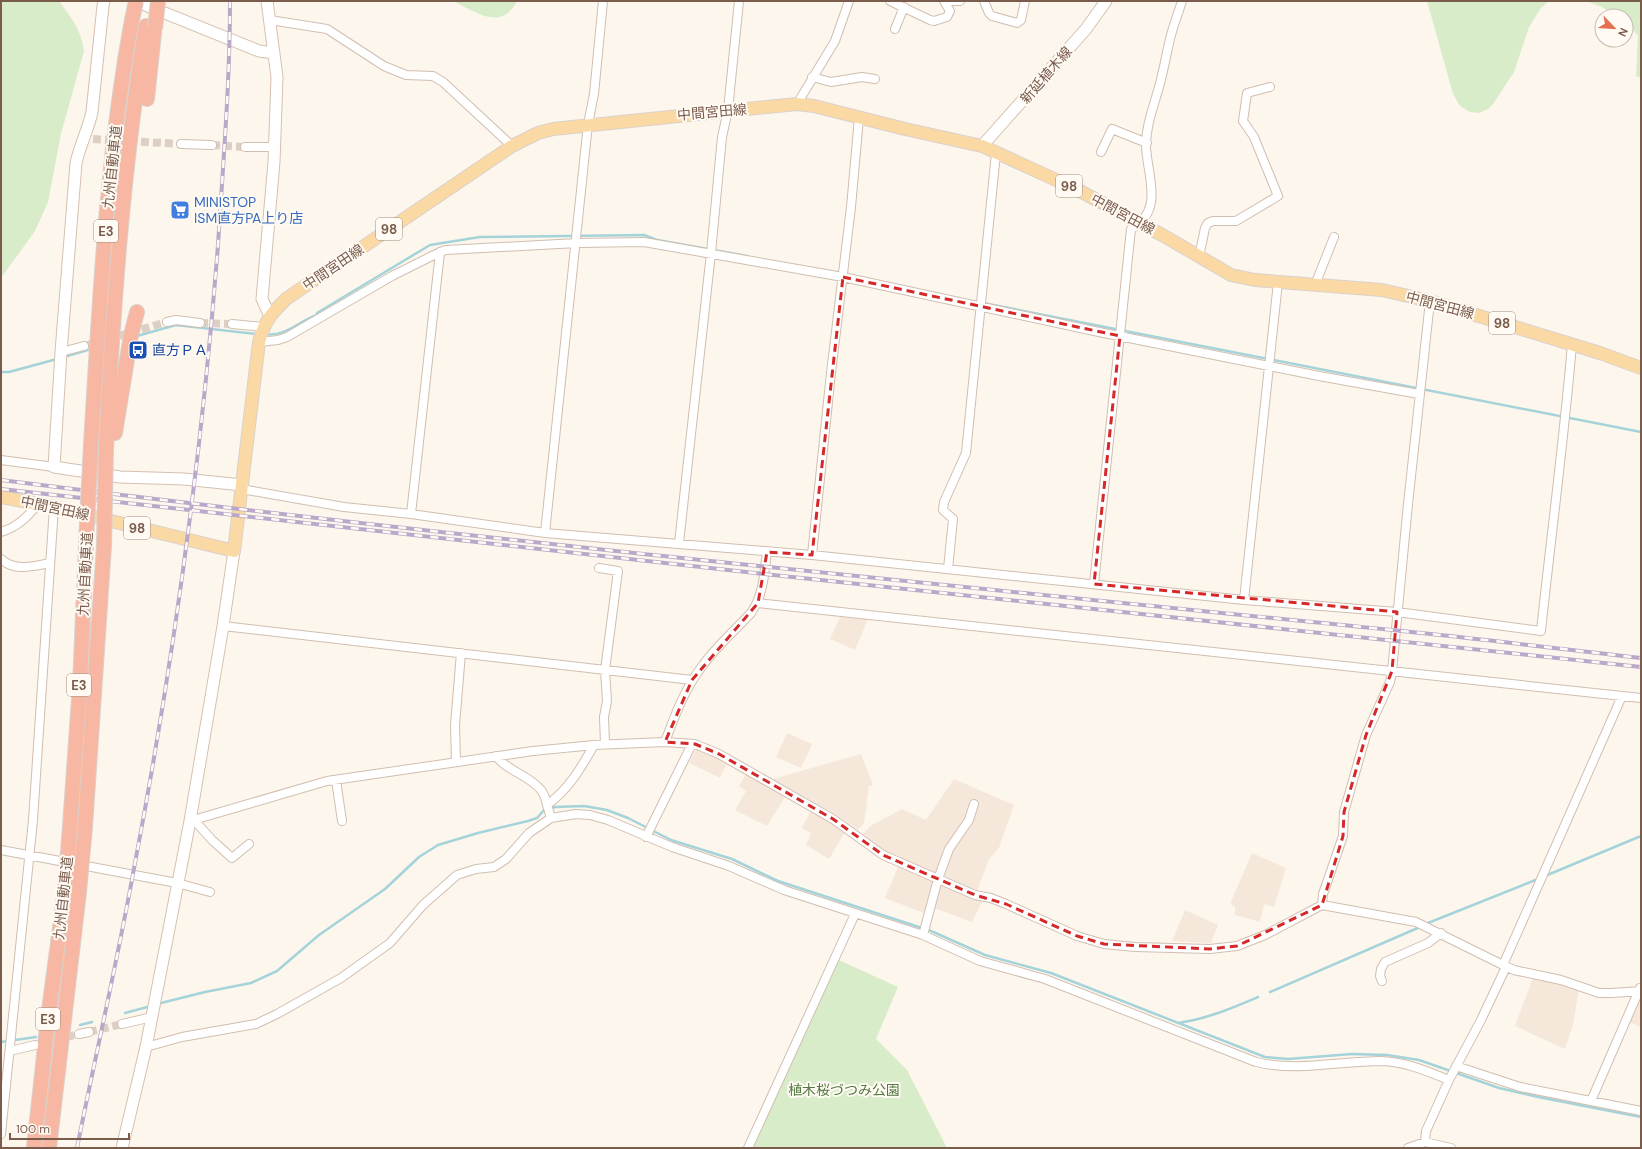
<svg xmlns="http://www.w3.org/2000/svg" width="1642" height="1149" font-family="'DM Sans','Noto Sans JP',sans-serif">
<style>
.residential{fill:#f5e8da}
.green{fill:#d8ecc9}
.lines{fill:none;stroke-linecap:round;stroke-linejoin:round}
.stream{stroke:#a5d3da;stroke-width:2.5}
.street-tunnel{stroke:#dcd0c4;stroke-width:8;stroke-dasharray:8 4;stroke-linecap:butt}
.street-casing{stroke:#d1beb0;stroke-width:10}
.secondary-casing{stroke:#d6c0b0;stroke-width:13}
.primary-casing{stroke:#dad1cd;stroke-width:14}
.highway-casing{stroke:#dad1cd;stroke-width:16}
.street{stroke:#fff;stroke-width:8}
.secondary{stroke:#fff;stroke-width:11}
.primary{stroke:#fbd9a5;stroke-width:12}
.highway{stroke:#f7b7a3;stroke-width:14}
.rail-casing{stroke:#b9a8c9;stroke-width:4}
.rail{stroke:#fffaf3;stroke-width:2.5;stroke-dasharray:8;stroke-linecap:butt}
.highway-bridge-casing{stroke:#dad1cd;stroke-width:16;stroke-linecap:butt}
.highway-bridge{stroke:#f7b7a3;stroke-width:14}
.marked{fill:none;stroke:#d62828;stroke-width:3;stroke-dasharray:8 5;stroke-linejoin:round}
.labels{text-anchor:middle;dominant-baseline:central;stroke-width:4;stroke-linejoin:round;paint-order:stroke}
.shield{fill:#fffaf3;stroke:#a28b7f;stroke-width:1}
.shield-label{font-size:13px;font-weight:bold;fill:#7a5c4d}
.street-label{font-size:14px;fill:#7a5c4d;stroke:#fffaf3}
.shop-label{font-size:14px;fill:#366cbe;stroke:#fffaf3;text-anchor:start}
.transit-label{font-size:14px;fill:#164399;stroke:#fffaf3;text-anchor:start}
.park-label{font-size:14px;fill:#537a41;stroke:#fffaf3}
</style>
<rect width="100%" height="100%" fill="#fdf6ec"/>
<!-- residential -->
<path class="residential" d="M 840,617 L 868,619 L 855,650 L 830,639 Z
M 787,733 L 812,744 L 801,768 L 776,757 Z
M 697,748 L 727,763 L 720,778 L 689,763 Z
M 861,754 L 873,785 L 869,786 L 864,823 L 858,830 L 837,815 L 773,779 Z
M 746,774 L 785,797 L 767,826 L 735,810 L 746,791 L 739,786 Z
M 954,779 L 1014,805 L 999,848 L 989,859 L 977,891 L 975,898 L 982,902 L 972,922 L 929,906 L 926,914 L 885,898 L 902,857 L 887,852 L 863,834 L 870,826 L 902,809 L 926,820 Z
M 811,810 L 845,832 L 829,859 L 806,845 L 811,833 L 802,828 Z
M 1252,853 L 1286,868 L 1274,907 L 1264,904 L 1260,922 L 1235,915 L 1235,907 L 1230,904 Z
M 1185,910 L 1218,925 L 1211,943 L 1172,941 Z
M 1533,978 L 1562,983 L 1579,989 L 1573,1025 L 1565,1049 L 1515,1026 Z
M 1641,994 L 1641,1027 L 1629,1022 Z"/>
<!-- green -->
<path class="green" d="M 1,1 L 59,1 C 72,19 81,29 84,51 L 61,134 L 48,202 L 35,231 L 1,278 Z
M 453,1 L 517,1 C 501,32 476,12 453,1 Z
M 1427,1 L 1549,1 L 1541,8 L 1529,27 L 1514,72 L 1493,104 L 1488,109 L 1479,113 L 1470,112 L 1460,106 L 1453,94 Z
M 1586,1 L 1641,1 L 1641,78 L 1636,76 L 1638,35 L 1626,25 L 1626,16 L 1615,16 L 1602,7 Z
M 839,960 L 898,987 L 876,1039 L 907,1070 L 947,1148 L 752,1148 Z"/>
<g class="lines">
<!-- stream -->
<path class="stream" d="M 983,303 L 1641,432
M 264,334 C 286,337 297,322 317,315 L 317,313 L 430,245 L 480,237 L 644,235 L 657,240 L 747,256
M 137,336 L 176,325 L 257,334
M 64,357 L 91,349
M 1,372 L 9,372 L 57,359
M 1545,876 L 1641,836
M 1428,923 L 1538,879
M 1270,992 L 1420,927
M 157,1004 L 205,992 L 251,983 L 277,971 L 319,935 L 385,889 L 419,857 L 438,845 L 478,833 L 528,821 L 537,818 L 544,810 L 555,807 L 584,806 L 607,810 L 628,818 L 671,840 L 732,859 L 778,881 L 931,931 L 985,955 L 1051,973 L 1265,1057 L 1288,1059 L 1352,1054 L 1387,1055 L 1419,1060 L 1499,1088 L 1538,1097 L 1641,1117
M 125,1013 L 151,1006
M 1178,1023 C 1207,1019 1232,1008 1258,997
M 80,1025 L 92,1022
M 1,1042 L 36,1037"/>
<!-- street-tunnel -->
<path class="street-tunnel" d="M 93,139 L 181,144
M 212,145 L 245,147
M 200,323 L 232,324
M 84,346 L 167,322
M 89,1032 L 122,1024
M 43,1043 L 79,1034"/>
<defs>
<path id="street" d="M 890,1 L 930,20 L 934,21 L 947,17 L 950,11 L 944,1
M 948,1 L 960,1
M 984,1 L 989,13 L 992,16 L 1017,23 L 1021,20 L 1025,1
M 270,20 L 327,29 L 384,66 L 406,75 L 433,76 L 443,82 L 512,146
M 895,29 L 904,7
M 812,77 L 831,82 L 862,77 L 875,79
M 797,104 L 835,41 L 849,1
M 181,144 L 212,145
M 245,147 L 274,147
M 1101,152 L 1112,129 L 1147,143
M 1199,257 L 1205,228 L 1208,223 L 1213,221 L 1236,221 L 1278,196 L 1254,137 L 1243,121 L 1247,93 L 1270,87
M 1315,285 L 1334,237
M 167,322 L 176,320 L 200,323
M 232,324 L 263,327
M 259,342 L 278,340 L 287,337 L 392,276 L 440,252 L 446,250 L 577,243 L 644,242 L 843,277 L 1099,332 L 1319,376 L 1419,394
M 61,352 L 84,346
M 1,460 L 54,467
M 241,489 L 344,507 L 411,514 L 545,533 L 812,555 L 1244,600 L 1397,612 L 1541,631 C 1551,536 1564,440 1572,344
M 411,514 L 440,252
M 1,532 C 18,527 28,516 39,503
M 545,533 L 588,124 L 594,94 L 603,1
M 679,543 L 711,253 L 722,137 L 728,110 L 739,1
M 812,555 L 831,373 L 851,207 L 859,118
M 1,559 C 15,572 33,566 50,563
M 599,568 L 618,571 L 605,670 L 607,701 L 604,717 L 605,744
M 948,569 L 953,519 L 943,510 L 944,502 L 966,453 L 996,153
M 1094,584 L 1131,229 C 1165,210 1147,176 1146,146 C 1146,121 1157,99 1162,75 C 1165,63 1167,51 1170,39 C 1173,26 1178,14 1182,1
M 1244,600 L 1278,282
M 758,603 L 1641,698
M 223,626 L 692,680
M 1622,696 L 1503,965 L 1514,970 L 1561,980 L 1599,993 L 1612,993 L 1641,991
M 665,742 C 675,715 685,688 703,665 C 717,646 735,630 751,613 C 764,594 764,573 767,552
M 496,756 C 507,771 529,775 541,790 C 544,794 546,800 547,805
M 456,762 L 455,725 L 461,653
M 336,780 L 342,821
M 551,818 L 576,814 L 590,815 L 608,820 L 672,847 L 729,866 L 784,890 L 923,935 L 980,961 L 1045,979 L 1256,1062 C 1297,1072 1340,1061 1382,1061 C 1406,1062 1427,1071 1449,1080
M 194,820 L 212,840 L 232,858 L 249,844
M 190,821 L 327,781 L 533,751 L 594,745 L 665,742 L 695,744 L 719,754 L 833,819 L 883,855 L 975,895 L 991,898 L 1006,904 L 1077,936 L 1104,944 L 1135,947 L 1210,949 L 1237,946 L 1265,935 L 1322,905 L 1416,922 L 1503,965
M 646,837 L 692,744
M 1,850 L 177,883 L 210,892
M 1322,905 L 1323,894 L 1343,836 L 1344,812 L 1366,735 L 1390,682 L 1392,671 L 1408,504 L 1430,301
M 923,935 L 938,879 L 949,849 L 969,820 L 974,804
M 1382,981 L 1380,976 L 1381,969 L 1385,962 L 1428,943 L 1441,933
M 122,1024 L 152,1017
M 79,1034 L 89,1032
M 146,1047 L 182,1037 L 256,1024 L 277,1014 L 341,978 L 390,943 L 423,905 L 457,875 L 476,869 L 494,867 L 506,859 L 529,833 L 551,818 L 547,805 C 569,789 581,768 594,745
M 10,1051 L 35,1045
M 1456,1066 L 1520,1087 L 1641,1111
M 1591,1101 L 1640,988
M 1,1134 L 33,820 L 54,507
M 1425,1142 L 1426,1131 L 1449,1080 L 1481,1020 L 1506,967
M 748,1148 L 855,914
M 1408,1148 L 1425,1142 L 1451,1148"/>
<path id="secondary" d="M 104,1 L 103,6 L 92,112 C 88,130 80,145 76,163 L 61,352 L 54,467 L 120,477 L 184,479 L 242,485
M 135,1 L 259,51 L 274,53
M 267,1 L 277,77 L 274,162 L 262,299 L 270,316
M 982,146 L 1086,29 L 1106,1
M 122,1148 L 146,1047 L 190,821 L 223,626 L 234,551"/>
<path id="primary" d="M 1,497 L 54,507 L 234,551 L 259,342 C 265,320 271,314 286,299 L 512,146 L 538,133 L 553,129 L 777,106 L 797,104 L 814,106 L 905,129 L 982,146 L 1078,190 L 1164,236 L 1231,275 L 1255,280 L 1382,290 L 1430,301 L 1600,353 L 1641,368"/>
<path id="highway" d="M 147,99 L 154,33
M 115,433 L 131,335 L 137,312
M 91,444 C 100,302 106,160 132,20
M 106,448 C 113,307 123,166 146,26
M 70,826 L 80,685 L 86,544
M 85,827 L 104,546
M 34,1148 L 48,1018 L 65,890
M 49,1148 L 79,892"/>
</defs>
<!-- street casing -->
<use href="#street" class="street-casing"/>
<!-- secondary casing -->
<use href="#secondary" class="secondary-casing"/>
<!-- primary casing -->
<use href="#primary" class="primary-casing"/>
<!-- highway casing -->
<use href="#highway" class="highway-casing"/>
<!-- street -->
<use href="#street" class="street"/>
<!-- secondary -->
<use href="#secondary" class="secondary"/>
<!-- primary -->
<use href="#primary" class="primary"/>
<!-- highway -->
<use href="#highway" class="highway"/>
<defs>
<path id="rail" d="M 1,480 C 467,539 935,584 1402,631 C 1482,639 1561,649 1641,658
M 1,489 L 764,574 L 1641,667
M 77,1148 C 96,1053 118,958 135,863 C 174,658 202,452 218,245 C 223,164 230,83 230,1"/>
</defs>
<!-- rail casing -->
<use href="#rail" class="rail-casing"/>
<!-- rail -->
<use href="#rail" class="rail"/>
<defs>
<path id="highway-bridge" d="M 132,20 L 136,1
M 155,29 L 158,1
M 86,544 L 91,444
M 104,546 L 106,448
M 65,890 L 70,826
M 79,892 L 85,827"/>
</defs>
<!-- highway-bridge casing -->
<use href="#highway-bridge" class="highway-bridge-casing"/>
<!-- highway-bridge -->
<use href="#highway-bridge" class="highway-bridge"/>
</g>
<!-- marked area -->
<path class="marked" d="M 843,277 L 1120,336 L 1094,584 L 1397,612 L 1392,671 L 1366,735 L 1344,812 L 1343,836 L 1322,905 L 1237,946 L 1210,949 L 1104,944 L 1077,936 L 1006,904 L 975,895 L 883,855 L 833,819 L 719,754 L 695,744 L 665,742 L 692,680 L 758,603 L 767,552 L 812,555 Z"/>
<!-- icons -->
<defs>
<symbol id="supermarket-square" viewBox="-11 -11 22 22"><rect x="-9" y="-9" width="18" height="18" rx="4" fill="#3f7fe0" stroke="#fffaf3"/><path d="M-6-5.5h2.5l.6 2H6L4.5 2H-2.5L-4.4-4H-6ZM-1.5 3.2a1.3 1.3 0 1 0 .1 0ZM3 3.2a1.3 1.3 0 1 0 .1 0Z" fill="#fff"/></symbol>
<symbol id="bus-square" viewBox="-11 -11 22 22"><rect x="-9" y="-9" width="18" height="18" rx="4" fill="#1a4fb4" stroke="#fffaf3"/><path d="M-5-6H5V4H4V6H2V4H-2V6H-4V4H-5ZM-3.5-4V0h7V-4ZM-3.5 1.2v1.5H-2V1.2ZM2 1.2v1.5H3.5V1.2Z" fill="#fff"/></symbol>
</defs>
<g fill-rule="evenodd">
<use href="#supermarket-square" x="169" y="199" width="22" height="22"/>
<use href="#bus-square" x="127" y="339" width="22" height="22"/>
</g>
<g class="labels">
<!-- shield labels -->
<g class="shield">
<rect x="1056" y="175" width="26" height="22" rx="3"/>
<rect x="376" y="218" width="26" height="22" rx="3"/>
<rect x="94" y="220" width="24" height="22" rx="3"/>
<rect x="1489" y="312" width="26" height="22" rx="3"/>
<rect x="124" y="517" width="26" height="22" rx="3"/>
<rect x="67" y="674" width="24" height="22" rx="3"/>
<rect x="36" y="1008" width="24" height="22" rx="3"/>
</g>
<g class="shield-label">
<text x="1069" y="186">98</text>
<text x="389" y="229">98</text>
<text x="106" y="231">E3</text>
<text x="1502" y="323">98</text>
<text x="137" y="528">98</text>
<text x="79" y="685">E3</text>
<text x="48" y="1019">E3</text>
</g>
<!-- street labels -->
<g class="street-label">
<text transform="translate(1046 75) rotate(-49)">新延植木線</text>
<text transform="translate(712 112) rotate(-5)">中間宮田線</text>
<text transform="translate(112 167) rotate(-84)">九州自動車道</text>
<text transform="translate(1123 214) rotate(28)">中間宮田線</text>
<text transform="translate(333 267) rotate(-34)">中間宮田線</text>
<text transform="translate(1440 305) rotate(15)">中間宮田線</text>
<text transform="translate(55 508) rotate(12)">中間宮田線</text>
<text transform="translate(85 574) rotate(-87)">九州自動車道</text>
<text transform="translate(63 898) rotate(-84)">九州自動車道</text>
</g>
<!-- shop labels -->
<g class="shop-label">
<text x="194" y="202">MINISTOP<tspan x="194" dy="16">ISM直方PA上り店</tspan></text>
</g>
<!-- transit labels -->
<g class="transit-label">
<text x="152" y="350">直方ＰＡ</text>
</g>
<!-- park labels -->
<g class="park-label">
<text x="844" y="1090">植木桜づつみ公園</text>
</g>
</g>
<!-- border -->
<rect width="1642" height="1149" fill="none" stroke="#7a5c4d" stroke-width="4"/>
<!-- north arrow -->
<g transform="translate(1614 28) rotate(115)"><circle r="19" fill="#fffaf3" stroke="#cabbb1"/>
<path d="M0-3L7 15L0 10L-7 15Z" fill="#e76f51"/>
<text y="-6" font-size="11" font-weight="bold" text-anchor="middle" fill="#7a5c4d">N</text>
</g>
<!-- scale -->
<path d="M10 1133v6h119v-6" fill="none" stroke="#7a5c4d" stroke-width="2"/>
<text x="16" y="1133" font-size="12" fill="#7a5c4d" stroke="#fffaf3" stroke-width="3" paint-order="stroke">100 m</text>
</svg>
